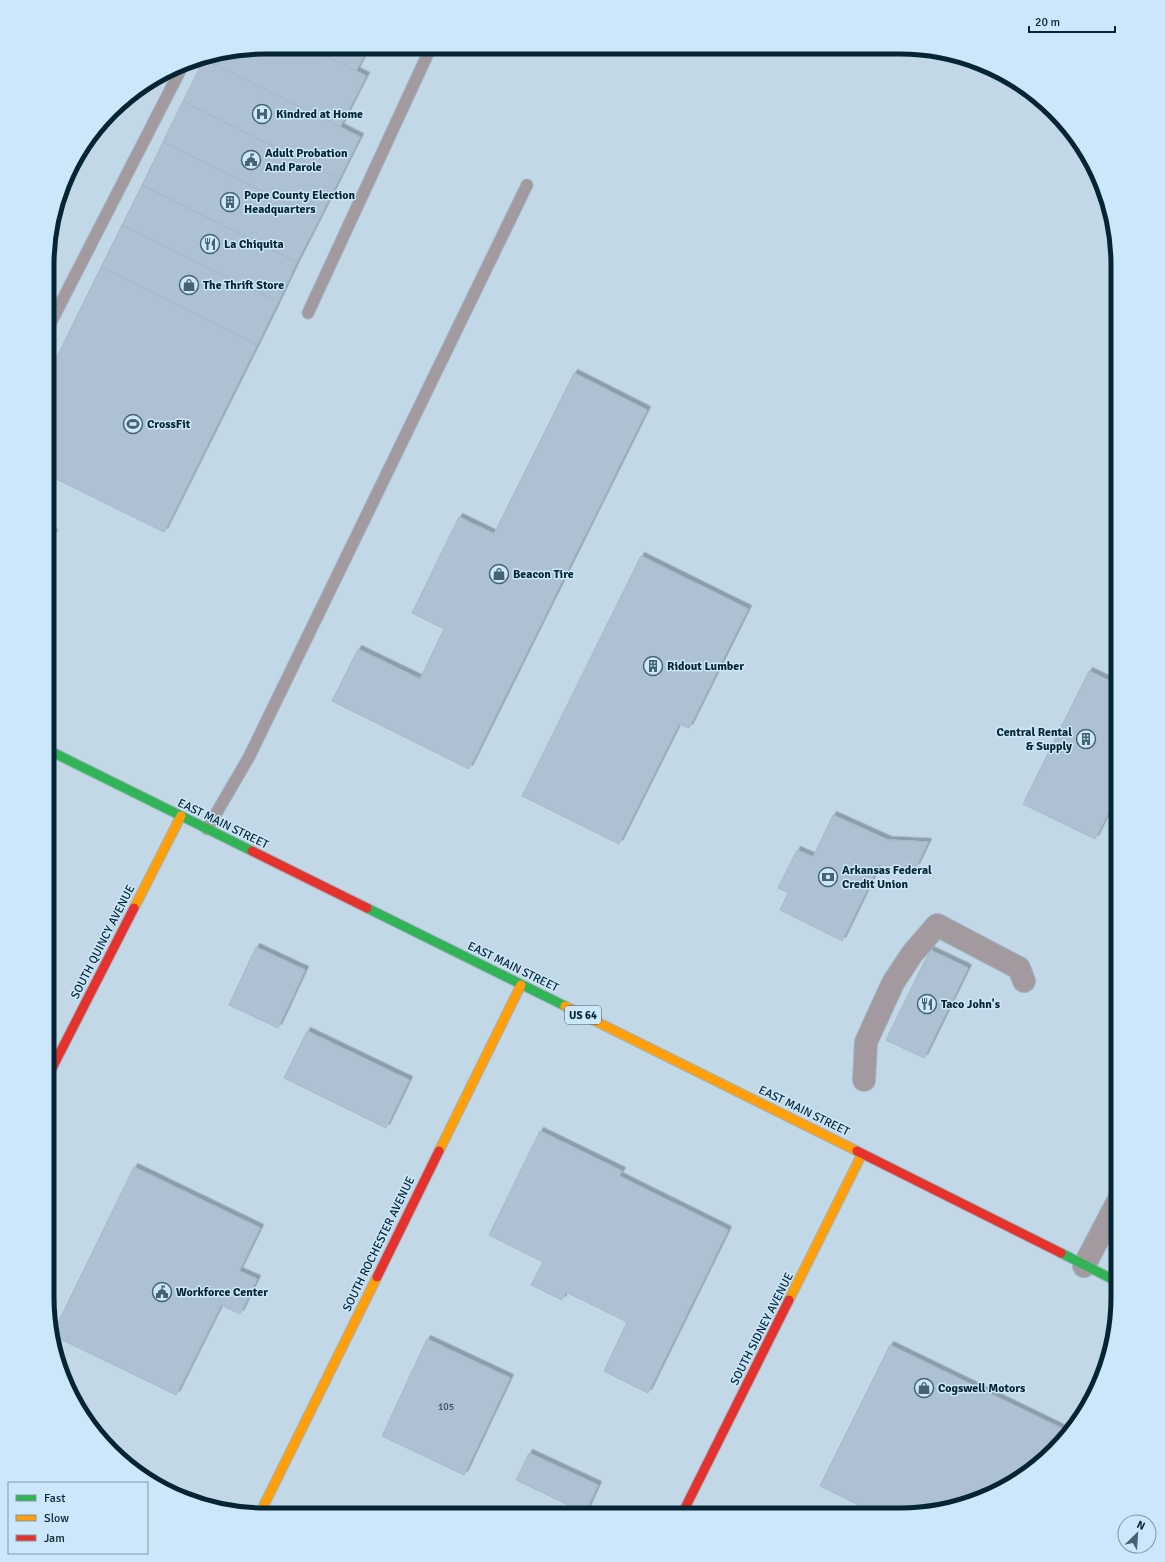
<svg xmlns="http://www.w3.org/2000/svg" width="1165" height="1562" font-family="Signika,sans-serif">
<style>
.building{fill:#adc1d2;stroke:#a7b9ca;filter:url(#shadow)}
.lines{fill:none;stroke-linecap:round;stroke-linejoin:round}
.lane-casing{stroke:#9fb3c0;stroke-width:13}
.street-casing{stroke:#9fb3c0;stroke-width:24}
.fast-casing{stroke:#9fb3c0;stroke-width:11}
.slow-casing{stroke:#9fb3c0;stroke-width:11}
.jam-casing{stroke:#9fb3c0;stroke-width:11}
.lane{stroke:#a39aa0;stroke-width:11}
.street{stroke:#a39aa0;stroke-width:22}
.fast{stroke:#30b455;stroke-width:9}
.slow{stroke:#ff9f0a;stroke-width:9}
.jam{stroke:#e5322d;stroke-width:9}
.labels{text-anchor:middle;dominant-baseline:central;stroke-width:3;stroke-linejoin:round;paint-order:stroke}
.number-label{font-size:10px;fill:#334f5f}
.shield{fill:#cce7f9;stroke:#415e6f;stroke-width:1}
.shield-label{font-size:11px;font-weight:bold;fill:#052434}
.poi-label{font-size:12px;font-weight:bold;fill:#052434;stroke:#cce7f9;text-anchor:start}
.street-label{font-size:12px;fill:#052434;stroke:#cce7f9}
.rim{fill:none;stroke:#052434;stroke-width:5}
</style>
<defs>
<filter id="shadow"><feDropShadow dx="3.5" dy="-3.5" stdDeviation="0" flood-color="#0004"/></filter>
</defs>
<rect width="100%" height="100%" fill="#c2d8e7"/>
<!-- building -->
<path class="building" d="M 265,47 L 308,47 L 366,76 L 340,127 L 204,59 L 205,57 Z
M 308,47 L 368,47 L 356,71 Z
M 204,59 L 360,137 L 339,179 L 183,101 Z
M 183,101 L 339,179 L 319,219 L 163,142 Z
M 163,142 L 319,219 L 297,262 L 142,185 Z
M 142,185 L 297,262 L 278,302 L 122,225 Z
M 122,225 L 278,302 L 257,345 L 101,267 Z
M 101,267 L 257,345 L 164,532 L 48,475 L 49,373 Z
M 574,373 L 647,410 L 469,769 L 332,701 L 358,649 L 420,679 L 444,629 L 412,613 L 459,517 L 494,534 Z
M 48,531 L 54,533 L 48,545 Z
M 641,556 L 748,609 L 689,728 L 679,724 L 619,844 L 522,796 Z
M 1089,671 L 1118,685 L 1118,793 L 1095,839 L 1023,804 Z
M 833,815 L 888,840 L 928,842 L 916,867 L 879,865 L 842,941 L 780,910 L 788,893 L 778,888 L 797,850 L 813,857 Z
M 256,947 L 305,970 L 278,1028 L 229,1005 Z
M 930,950 L 968,968 L 924,1058 L 886,1040 Z
M 307,1031 L 409,1080 L 386,1128 L 284,1078 Z
M 540,1131 L 622,1171 L 619,1176 L 728,1230 L 648,1393 L 604,1371 L 627,1322 L 566,1292 L 562,1300 L 531,1285 L 543,1262 L 489,1235 Z
M 134,1167 L 260,1228 L 239,1271 L 257,1279 L 240,1314 L 221,1305 L 176,1395 L 52,1335 Z
M 427,1339 L 510,1378 L 464,1475 L 382,1436 Z
M 890,1345 L 1069,1432 L 1044,1461 L 996,1492 L 956,1508 L 900,1515 L 879,1515 L 820,1486 Z
M 529,1453 L 598,1485 L 585,1513 L 516,1480 Z"/>
<g class="lines">
<defs>
<path id="lane" d="M 308,313 L 431,47
M 49,326 L 183,65
M 207,829 L 249,757 L 527,185"/>
<path id="street" d="M 864,1080 L 866,1042 L 893,983 L 912,954 L 937,925 L 1019,968 L 1024,981
M 1084,1266 L 1118,1201"/>
<path id="fast" d="M 48,750 L 252,851
M 367,908 L 565,1006
M 1061,1253 L 1118,1282"/>
<path id="slow" d="M 134,908 L 181,816
M 565,1006 L 857,1151
M 439,1151 L 521,985
M 789,1300 L 862,1154
M 260,1513 L 377,1277"/>
<path id="jam" d="M 252,851 L 367,908
M 47,1078 L 134,908
M 857,1151 L 1061,1253
M 377,1277 L 439,1151
M 682,1514 L 789,1300"/>
</defs>
<!-- lane casing -->
<use href="#lane" class="lane-casing"/>
<!-- street casing -->
<use href="#street" class="street-casing"/>
<!-- fast casing -->
<use href="#fast" class="fast-casing"/>
<!-- slow casing -->
<use href="#slow" class="slow-casing"/>
<!-- jam casing -->
<use href="#jam" class="jam-casing"/>
<!-- lane -->
<use href="#lane" class="lane"/>
<!-- street -->
<use href="#street" class="street"/>
<!-- fast -->
<use href="#fast" class="fast"/>
<!-- slow -->
<use href="#slow" class="slow"/>
<!-- jam -->
<use href="#jam" class="jam"/>
</g>
<!-- icons -->
<defs>
<symbol id="hospital-ring" viewBox="-11 -11 22 22"><circle r="9.5" fill="#cce7f9" stroke="#476373" stroke-width="1.5"/><path d="M-5-5h3v3.5h4V-5h3V5h-3V1.5h-4V5h-3Z" fill="#476373"/></symbol>
<symbol id="civic-ring" viewBox="-11 -11 22 22"><circle r="9.5" fill="#cce7f9" stroke="#476373" stroke-width="1.5"/><path d="M-.6-6.5H3V-4.5H.6V-3L4-1V1h2V6H-6V1h2V-1L-.6-3ZM-1.2 2.5V6h2.4V2.5Z" fill="#476373"/></symbol>
<symbol id="building-ring" viewBox="-11 -11 22 22"><circle r="9.5" fill="#cce7f9" stroke="#476373" stroke-width="1.5"/><path d="M-4-6H4V6H1V3H-1V6H-4ZM-2.5-4.3h1.7v1.8h-1.7ZM.8-4.3h1.7v1.8H.8ZM-2.5-1h1.7V.8h-1.7ZM.8-1h1.7V.8H.8Z" fill="#476373"/></symbol>
<symbol id="restaurant-ring" viewBox="-11 -11 22 22"><circle r="9.5" fill="#cce7f9" stroke="#476373" stroke-width="1.5"/><path d="M-5-6h1v4h1v-4h1v4h1v-4h1v5L-1.5 .5V6h-2V.5L-5-1ZM5-6V6H3V1.5H1.5Q1.5-4 5-6Z" fill="#476373"/></symbol>
<symbol id="shop-ring" viewBox="-11 -11 22 22"><circle r="9.5" fill="#cce7f9" stroke="#476373" stroke-width="1.5"/><path d="M-5-2.5h2.3a2.7 3.5 0 0 1 5.4 0H5L5.5 6h-11ZM-1.5-2.5h3a1.5 2.3 0 0 0-3 0Z" fill="#476373"/></symbol>
<symbol id="stadium-ring" viewBox="-11 -11 22 22"><circle r="9.5" fill="#cce7f9" stroke="#476373" stroke-width="1.5"/><path d="M0-5a6.5 5 0 1 0 0 10a6.5 5 0 1 0 0-10ZM-3.5-1.8h7v3.6h-7Z" fill="#476373"/></symbol>
<symbol id="bank-ring" viewBox="-11 -11 22 22"><circle r="9.5" fill="#cce7f9" stroke="#476373" stroke-width="1.5"/><path d="M-6-4H6V4H-6ZM0-2.3a2.3 2.3 0 1 0 0 4.6a2.3 2.3 0 1 0 0-4.6Z" fill="#476373"/></symbol>
</defs>
<g fill-rule="evenodd">
<use href="#hospital-ring" x="251" y="103" width="22" height="22"/>
<use href="#civic-ring" x="240" y="149" width="22" height="22"/>
<use href="#building-ring" x="219" y="191" width="22" height="22"/>
<use href="#restaurant-ring" x="199" y="233" width="22" height="22"/>
<use href="#shop-ring" x="178" y="274" width="22" height="22"/>
<use href="#stadium-ring" x="122" y="413" width="22" height="22"/>
<use href="#shop-ring" x="488" y="563" width="22" height="22"/>
<use href="#building-ring" x="642" y="655" width="22" height="22"/>
<use href="#building-ring" x="1075" y="728" width="22" height="22"/>
<use href="#bank-ring" x="817" y="866" width="22" height="22"/>
<use href="#restaurant-ring" x="916" y="993" width="22" height="22"/>
<use href="#civic-ring" x="151" y="1281" width="22" height="22"/>
<use href="#shop-ring" x="913" y="1377" width="22" height="22"/>
</g>
<g class="labels">
<!-- number labels -->
<g class="number-label">
<text x="446" y="1407">105</text>
</g>
<!-- shield labels -->
<rect class="shield" x="565" y="1006" width="36" height="18" rx="3"/>
<g class="shield-label">
<text x="583" y="1015">US 64</text>
</g>
<!-- poi labels -->
<g class="poi-label">
<text x="276" y="114">Kindred at Home</text>
<text x="265" y="153">Adult Probation<tspan x="265" dy="14">And Parole</tspan></text>
<text x="244" y="195">Pope County Election<tspan x="244" dy="14">Headquarters</tspan></text>
<text x="224" y="244">La Chiquita</text>
<text x="203" y="285">The Thrift Store</text>
<text x="147" y="424">CrossFit</text>
<text x="513" y="574">Beacon Tire</text>
<text x="667" y="666">Ridout Lumber</text>
<text x="1072" y="732" text-anchor="end">Central Rental<tspan x="1072" dy="14">&amp; Supply</tspan></text>
<text x="842" y="870">Arkansas Federal<tspan x="842" dy="14">Credit Union</tspan></text>
<text x="941" y="1004">Taco John's</text>
<text x="176" y="1292">Workforce Center</text>
<text x="938" y="1388">Cogswell Motors</text>
</g>
<!-- street labels -->
<g class="street-label">
<text transform="translate(223 824) rotate(26)">EAST MAIN STREET</text>
<text transform="translate(103 942) rotate(-63)">SOUTH QUINCY AVENUE</text>
<text transform="translate(513 967) rotate(26)">EAST MAIN STREET</text>
<text transform="translate(804 1111) rotate(26)">EAST MAIN STREET</text>
<text transform="translate(379 1244) rotate(-64)">SOUTH ROCHESTER AVENUE</text>
<text transform="translate(762 1329) rotate(-63)">SOUTH SIDNEY AVENUE</text>
</g>
</g>
<!-- crop -->
<path d="M0 0H1165V1562H0ZM265 54H900A211 211 0 0 1 1111 265V1297A211 211 0 0 1 900 1508H265A211 211 0 0 1 54 1297V265A211 211 0 0 1 265 54Z" fill="#cce7f9" fill-rule="evenodd"/>
<path class="rim" d="M265 54H900A211 211 0 0 1 1111 265V1297A211 211 0 0 1 900 1508H265A211 211 0 0 1 54 1297V265A211 211 0 0 1 265 54Z"/>
<!-- legend -->
<rect x="8" y="1482" width="140" height="72" fill="#cce7f9" stroke="#7c99aa"/>
<rect x="16" y="1495" width="20" height="6" fill="#30b455" stroke="#7c99aa"/>
<text x="44" y="1502" font-size="12" fill="#052434">Fast</text>
<rect x="16" y="1515" width="20" height="6" fill="#ff9f0a" stroke="#7c99aa"/>
<text x="44" y="1522" font-size="12" fill="#052434">Slow</text>
<rect x="16" y="1535" width="20" height="6" fill="#e5322d" stroke="#7c99aa"/>
<text x="44" y="1542" font-size="12" fill="#052434">Jam</text>
<!-- north arrow -->
<g transform="translate(1137 1534) rotate(25)"><circle r="19" fill="#cce7f9" stroke="#7c99aa"/>
<path d="M0-3L7 15L0 10L-7 15Z" fill="#476373"/>
<text y="-6" font-size="11" font-weight="bold" text-anchor="middle" fill="#052434">N</text>
</g>
<!-- scale -->
<path d="M1029 26v6h86v-6" fill="none" stroke="#052434" stroke-width="2"/>
<text x="1035" y="26" font-size="12" fill="#052434" stroke="#cce7f9" stroke-width="3" paint-order="stroke">20 m</text>
</svg>
